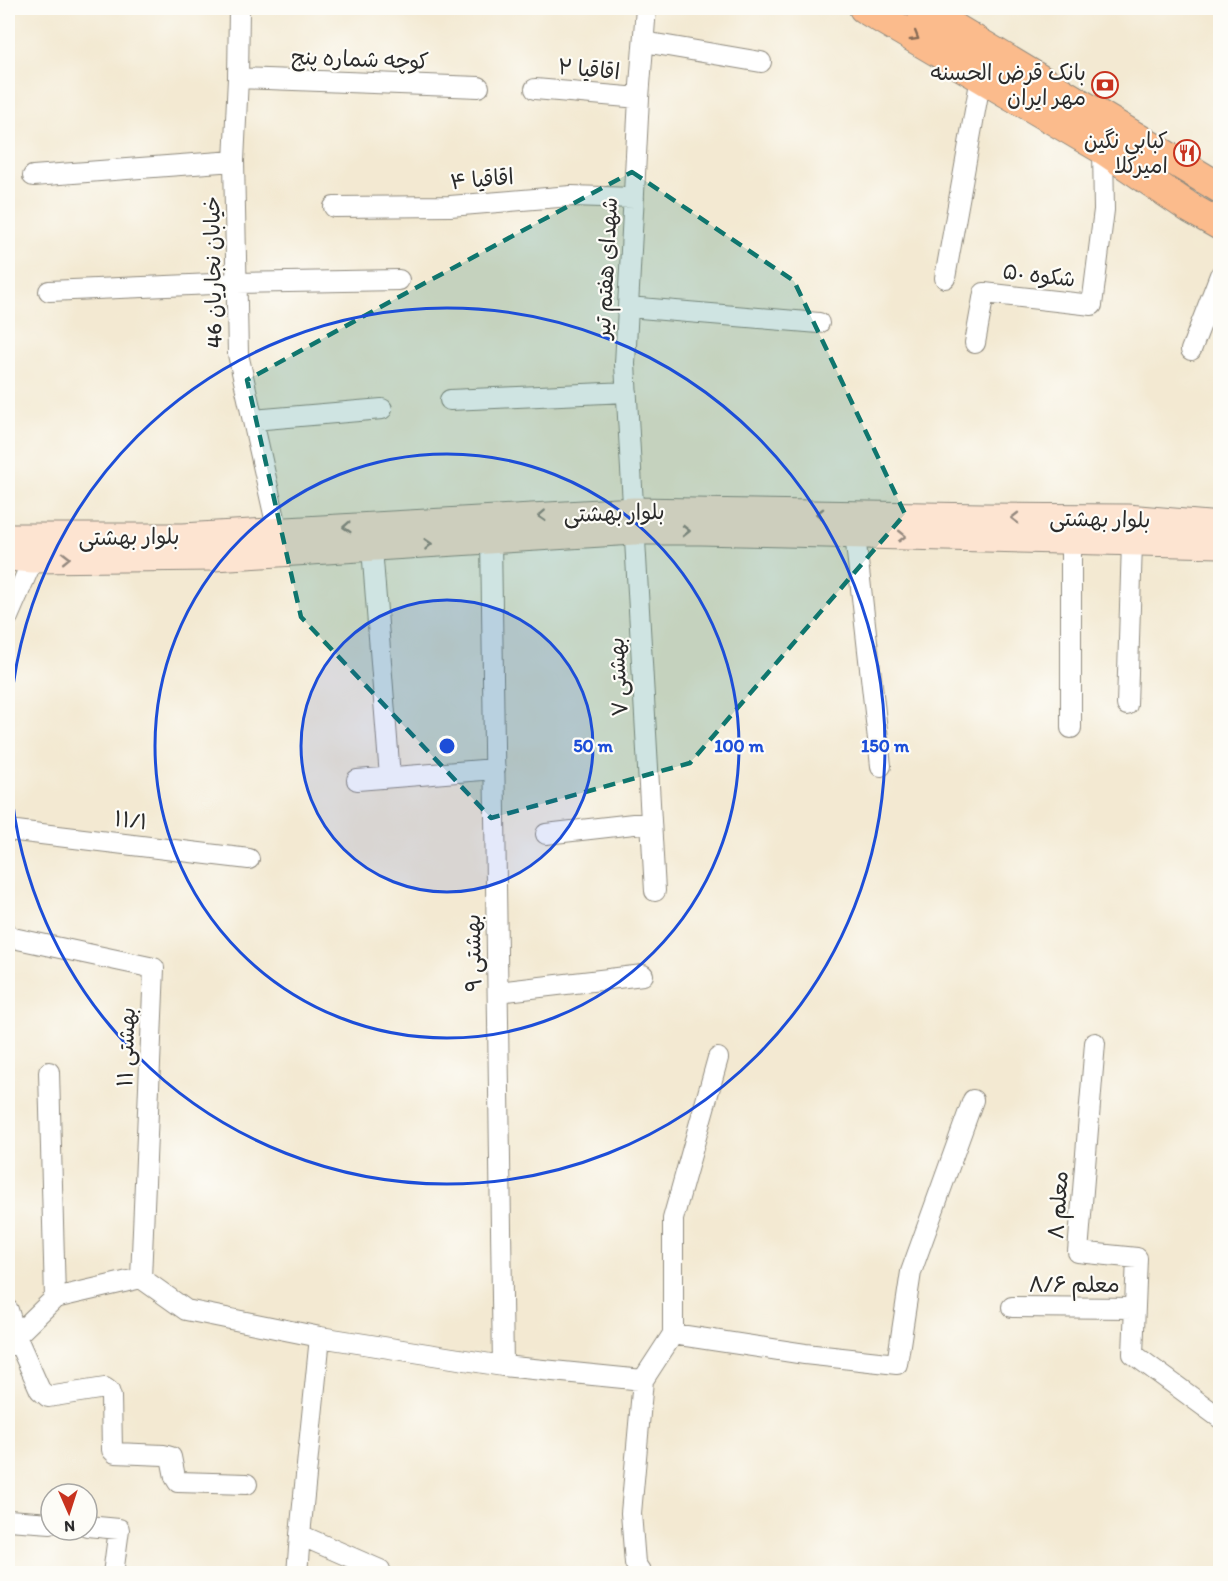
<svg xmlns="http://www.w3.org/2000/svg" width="1228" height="1581" font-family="Itim,'Playpen Sans Arabic',sans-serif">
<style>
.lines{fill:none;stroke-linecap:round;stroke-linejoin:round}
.street-casing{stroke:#8f8a7e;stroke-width:22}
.secondary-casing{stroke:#8f8a7e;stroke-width:29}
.primary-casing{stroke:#8f8a7e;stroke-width:32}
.street{stroke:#fff;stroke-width:20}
.secondary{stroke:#fde4d1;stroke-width:27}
.primary{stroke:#fbbb8c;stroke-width:30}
.oneway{stroke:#896c57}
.oneway2{stroke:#94887e}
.marked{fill:#0f766e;fill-opacity:0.2;stroke:#0f766e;stroke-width:4.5;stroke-dasharray:12 8;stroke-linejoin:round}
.ring{fill:none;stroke:#1d4ed8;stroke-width:3}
.labels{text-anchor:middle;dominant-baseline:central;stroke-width:4.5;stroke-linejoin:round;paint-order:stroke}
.street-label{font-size:22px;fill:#2b2b2b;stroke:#fdfcf7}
.poi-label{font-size:22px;fill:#2b2b2b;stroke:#fdfcf7;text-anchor:end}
.centre{fill:#1d4ed8;stroke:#fdfcf7;stroke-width:3}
.ring-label{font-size:18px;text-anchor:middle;font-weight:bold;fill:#1d4ed8;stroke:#fdfcf7;stroke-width:4.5;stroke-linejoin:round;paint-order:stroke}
</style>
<rect width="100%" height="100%" fill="#fdfcf7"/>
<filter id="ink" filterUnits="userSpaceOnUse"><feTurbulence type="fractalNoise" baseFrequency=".0167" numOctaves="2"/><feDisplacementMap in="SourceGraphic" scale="12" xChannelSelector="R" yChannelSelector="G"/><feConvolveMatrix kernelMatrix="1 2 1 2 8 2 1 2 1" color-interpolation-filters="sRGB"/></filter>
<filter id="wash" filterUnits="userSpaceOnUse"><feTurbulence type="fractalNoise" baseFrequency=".008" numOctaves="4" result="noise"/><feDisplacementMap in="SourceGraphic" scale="24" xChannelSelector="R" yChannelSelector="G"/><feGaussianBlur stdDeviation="1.35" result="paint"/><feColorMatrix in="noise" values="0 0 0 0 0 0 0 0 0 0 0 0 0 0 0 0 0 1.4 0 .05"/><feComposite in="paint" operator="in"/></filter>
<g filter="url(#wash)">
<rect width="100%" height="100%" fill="#f3e9d2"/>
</g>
<g filter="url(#ink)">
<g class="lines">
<defs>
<path id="street" d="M 239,8 L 238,78 L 234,161 L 238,354 L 278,532
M 646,8 L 639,98 L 625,364 L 655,891
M 644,42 L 761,62
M 238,78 L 479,87
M 535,89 L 639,98
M 33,176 L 234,161
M 334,207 L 450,206 L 571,196 L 634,198
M 945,278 L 981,77
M 49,291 L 237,283 L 399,280
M 628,307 L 819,323
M 975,343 L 984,293 L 1092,305 L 1104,210 L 1103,149
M 1191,350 L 1220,275
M 450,400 L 627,392
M 253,420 L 382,409
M 855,535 L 881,766
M 491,539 L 503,1366
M 372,548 L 390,777
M 8,617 L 33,559
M 1127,705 L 1132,542
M 1071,728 L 1071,540
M 357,780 L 495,769
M 8,830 L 249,859
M 546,834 L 651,822
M 8,934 L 13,938 L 154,968 L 141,1278
M 498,992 L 643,975
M 1095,1043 L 1078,1252 L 1137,1258 L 1133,1354 L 1220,1418
M 49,1072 L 55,1298
M 1012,1307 L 1135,1308
M 8,1310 L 16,1336 L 40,1390 L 48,1397 L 105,1388 L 109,1391 L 111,1397 L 112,1450 L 115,1453 L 164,1455 L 171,1457 L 175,1477 L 178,1482 L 247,1484
M 673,1334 L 805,1354 L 897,1364 L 911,1272 L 973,1100
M 320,1337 L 300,1535 L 380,1570 L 380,1574
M 8,1346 L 16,1336 L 55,1298 L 141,1278 L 186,1310 L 320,1337 L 503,1366 L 643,1380
M 8,1520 L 51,1523
M 87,1526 L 119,1529 L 113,1574
M 297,1574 L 300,1535
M 642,1574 L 635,1563 L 631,1513 L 643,1380 L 673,1334 L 673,1219 L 718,1058"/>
<path id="secondary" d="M 8,537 L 183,537 L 634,511 L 982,517 L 1127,518 L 1220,526
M 8,557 L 33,559 L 214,557 L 634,531 L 701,531 L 1220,544"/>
<path id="primary" d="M 864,8 L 1103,149 L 1190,208 L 1220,225
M 921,8 L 1220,188"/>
</defs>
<!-- street casing -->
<use href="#street" class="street-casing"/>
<!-- secondary casing -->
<use href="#secondary" class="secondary-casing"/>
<!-- primary casing -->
<use href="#primary" class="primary-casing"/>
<!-- street -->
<use href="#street" class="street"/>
<!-- secondary -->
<use href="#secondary" class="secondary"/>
<!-- primary -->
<use href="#primary" class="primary"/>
</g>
<!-- one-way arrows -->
<defs><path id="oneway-chevron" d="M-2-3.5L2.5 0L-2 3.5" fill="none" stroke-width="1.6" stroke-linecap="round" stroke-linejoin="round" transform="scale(1.5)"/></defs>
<use class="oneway" href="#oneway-chevron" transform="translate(915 37) rotate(31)"/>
<g class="oneway2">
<use href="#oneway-chevron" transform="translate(820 514) rotate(-179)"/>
<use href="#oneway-chevron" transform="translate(542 516) rotate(177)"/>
<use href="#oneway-chevron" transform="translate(1015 518) rotate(-180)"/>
<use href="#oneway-chevron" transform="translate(347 527) rotate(176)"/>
<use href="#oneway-chevron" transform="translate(686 531)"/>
<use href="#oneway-chevron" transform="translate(902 536) rotate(1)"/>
<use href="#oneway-chevron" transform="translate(428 544) rotate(-4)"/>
<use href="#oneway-chevron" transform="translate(66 558) rotate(-1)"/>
</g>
</g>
<!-- marked area -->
<path class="marked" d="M 632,172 L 794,281 L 905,514 L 690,763 L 491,818 L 301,617 L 247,380 L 397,298 Z"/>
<!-- distance rings -->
<circle cx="447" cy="746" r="146" fill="#1d4ed8" fill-opacity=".12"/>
<g class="ring">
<circle cx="447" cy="746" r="146"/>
<circle cx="447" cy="746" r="292"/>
<circle cx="447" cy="746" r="438"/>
</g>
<!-- icons -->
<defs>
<symbol id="bank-ring" viewBox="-11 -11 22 22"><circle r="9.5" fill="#fdfcf7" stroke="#c8321e" stroke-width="1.5"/><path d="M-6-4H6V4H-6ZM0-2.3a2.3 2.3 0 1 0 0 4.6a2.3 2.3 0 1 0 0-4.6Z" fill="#c8321e"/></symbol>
<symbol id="restaurant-ring" viewBox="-11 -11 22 22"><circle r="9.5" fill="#fdfcf7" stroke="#c8321e" stroke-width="1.5"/><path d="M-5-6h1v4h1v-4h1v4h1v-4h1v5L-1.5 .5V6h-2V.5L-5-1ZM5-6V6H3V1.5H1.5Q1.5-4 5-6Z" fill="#c8321e"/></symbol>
</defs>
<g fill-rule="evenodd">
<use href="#bank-ring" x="1090" y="70" width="30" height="30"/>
<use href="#restaurant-ring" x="1172" y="138" width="30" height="30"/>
</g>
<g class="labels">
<!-- street labels -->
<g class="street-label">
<text transform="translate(360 59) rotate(2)">کوچه شماره پنج</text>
<text transform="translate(589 69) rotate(5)">اقاقیا ۲</text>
<text transform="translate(482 179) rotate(-5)">اقاقیا ۴</text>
<text transform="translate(606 268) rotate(-87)">شهدای هفتم تیر</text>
<text transform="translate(213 272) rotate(-91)">خیابان نجاریان 46</text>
<text transform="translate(1039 275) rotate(7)">شکوه ۵۰</text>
<text transform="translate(614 513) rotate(-2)">بلوار بهشتی</text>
<text transform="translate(1100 519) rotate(1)">بلوار بهشتی</text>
<text transform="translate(129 537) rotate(-1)">بلوار بهشتی</text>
<text transform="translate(618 677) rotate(-93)">بهشتی ۷</text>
<text transform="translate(131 820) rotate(7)">۱۱/۱</text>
<text transform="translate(473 953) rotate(-91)">بهشتی ۹</text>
<text transform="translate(126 1047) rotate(-88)">بهشتی ۱۱</text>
<text transform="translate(1058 1205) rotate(-86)">معلم ۸</text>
<text x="1074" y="1284">معلم ۸/۶</text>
</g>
<!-- poi labels -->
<g class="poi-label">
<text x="1086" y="72">بانک قرض الحسنه<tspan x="1086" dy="25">مهر ایران</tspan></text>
<text x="1168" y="140">کبابی نگین<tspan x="1168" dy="25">امیرکلا</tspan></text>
</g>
</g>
<circle cx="447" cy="746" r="9" class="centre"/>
<g class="ring-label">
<text x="593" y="752">50 m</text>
<text x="739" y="752">100 m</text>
<text x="885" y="752">150 m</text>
</g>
<!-- margin -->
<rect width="1228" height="1581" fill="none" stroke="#fdfcf7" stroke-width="30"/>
<!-- north arrow -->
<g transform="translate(69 1512) rotate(177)"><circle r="28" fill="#fdfcf7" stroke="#a9a8a5" stroke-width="1.5"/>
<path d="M0-4.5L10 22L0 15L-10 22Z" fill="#c8321e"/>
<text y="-9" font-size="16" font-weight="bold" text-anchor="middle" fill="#2b2b2b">N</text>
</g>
</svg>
